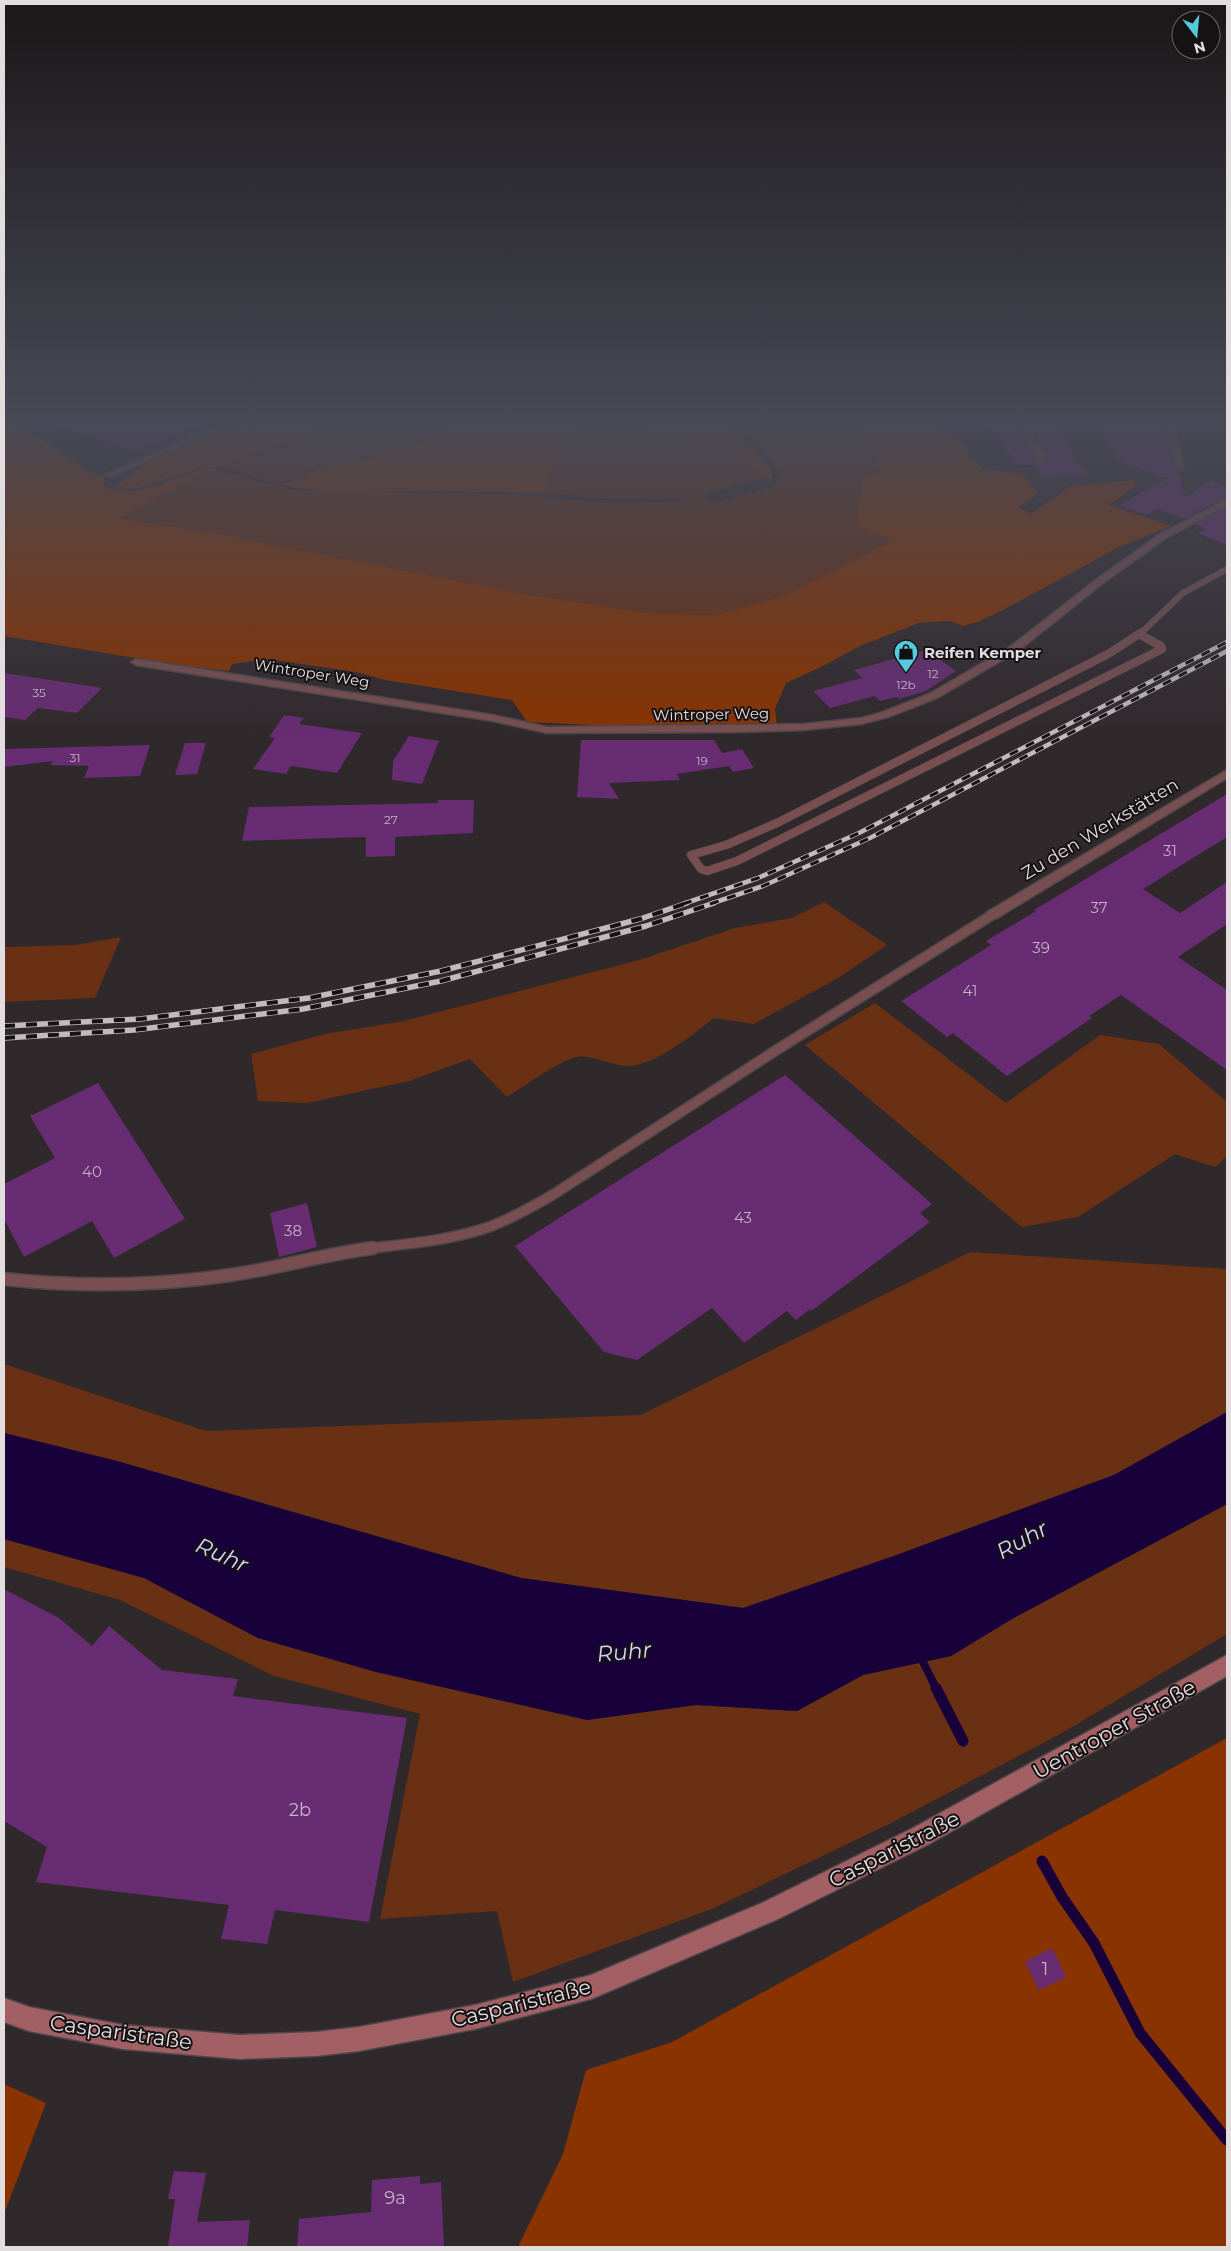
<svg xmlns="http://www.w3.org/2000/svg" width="1231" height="2251" font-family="Montserrat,sans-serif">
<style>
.green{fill:#693013}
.forest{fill:#830}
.water{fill:#18003b}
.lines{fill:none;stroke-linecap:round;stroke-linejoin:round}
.stream-far1{stroke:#18003b;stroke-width:8}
.stream{stroke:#18003b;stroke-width:11}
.building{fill:#672c72}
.lane-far3-casing{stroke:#4c4649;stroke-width:7}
.lane-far2-casing{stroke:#4c4649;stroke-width:9}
.lane-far1-casing{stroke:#4c4649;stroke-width:12}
.lane-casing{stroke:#4c4649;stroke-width:15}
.street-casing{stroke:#4c4649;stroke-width:3}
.secondary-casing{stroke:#4c4649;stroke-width:3}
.lane-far3{stroke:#784e50;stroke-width:5.5}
.lane-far2{stroke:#784e50;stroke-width:8}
.lane-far1{stroke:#784e50;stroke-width:9}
.lane{stroke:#784e50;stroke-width:12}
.street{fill:#784e50;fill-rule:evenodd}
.secondary{fill:#a36064;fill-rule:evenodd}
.rail-far1-casing{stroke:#c0bbbd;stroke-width:4.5}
.rail-casing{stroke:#c0bbbd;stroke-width:5.5}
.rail-far1{stroke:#161214;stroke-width:3;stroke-dasharray:9;stroke-linecap:butt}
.rail{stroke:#161214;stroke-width:4;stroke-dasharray:11;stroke-linecap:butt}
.labels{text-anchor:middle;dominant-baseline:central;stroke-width:4;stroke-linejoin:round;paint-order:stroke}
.far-number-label{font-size:12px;fill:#c3b1c4}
.far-poi-label{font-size:15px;font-weight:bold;fill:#e2dddf;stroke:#161214;text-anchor:start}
.far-street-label{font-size:15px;fill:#e2dddf;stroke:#161214}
.number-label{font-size:15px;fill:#c3b1c4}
.street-label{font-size:18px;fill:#e2dddf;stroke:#161214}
.near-number-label{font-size:18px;fill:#c3b1c4}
.near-street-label{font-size:21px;fill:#e2dddf;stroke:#161214}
.near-water-label{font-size:22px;font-style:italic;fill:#d7d0fd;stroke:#161214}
</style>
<rect width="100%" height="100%" fill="#30292c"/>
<!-- green -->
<path class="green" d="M 339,421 L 452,421 L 420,444 L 354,463 L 322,465 L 279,485 L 220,466 Z
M 734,421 L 850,421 L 868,432 L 880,472 L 893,539 L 784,596 L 715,615 L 647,613 L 524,594 L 213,533 L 117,517 L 214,468 L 263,483 L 302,491 L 505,494 L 606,503 L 721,501 L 767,489 L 774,485 L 779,474 L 770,460 Z
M 611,428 L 749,441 L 743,452 L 747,468 L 770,480 L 759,479 L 703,495 L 710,500 L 613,499 L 542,493 L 563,452 L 544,446 L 580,430 Z
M 824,902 L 887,945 L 838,978 L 754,1024 L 714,1018 C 692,1035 655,1066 627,1066 C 612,1066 591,1054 577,1057 C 560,1060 523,1087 507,1097 L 470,1059 L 409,1081 L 307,1103 L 258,1101 L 251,1054 L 325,1034 L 404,1021 L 639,960 L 735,928 L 792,918 Z
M 121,937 L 95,998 L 4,1002 L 4,947 L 76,945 Z
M 875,1003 L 1006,1103 L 1100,1035 L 1159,1044 L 1227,1102 L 1227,1156 L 1215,1167 L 1175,1154 L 1078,1217 L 1022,1227 L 805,1045 Z
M 970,1252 L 1227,1269 L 1227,1412 L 1114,1475 L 891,1557 L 743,1608 L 521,1578 L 117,1461 L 4,1433 L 4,1364 L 206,1431 L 641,1415 Z
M 1227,1504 L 1227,1634 L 1064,1732 L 893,1822 L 714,1908 L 513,1982 L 497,1911 L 380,1919 L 420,1714 L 274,1676 L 120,1600 L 4,1567 L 4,1539 L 144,1578 L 258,1638 L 376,1672 L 587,1720 L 696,1705 L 797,1711 L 863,1675 L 951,1656 L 1012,1619 Z"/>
<!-- forest -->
<path class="forest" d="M 4,421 L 15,423 L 90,472 L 104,476 L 104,486 C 139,504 179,470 214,468 L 118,518 L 213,533 L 524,594 L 647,613 L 715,615 L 784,596 L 892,540 L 856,525 L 864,474 L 880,472 L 868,432 L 850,421 L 932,421 L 964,446 L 983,470 L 1023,473 L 1038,494 L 1018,507 L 1031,514 L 1071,486 L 1134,480 L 1135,486 L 1109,505 L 1171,526 L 1119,547 L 1003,610 L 980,621 L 963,626 L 950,621 L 919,623 L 862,645 L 821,667 L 786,683 L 775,709 L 777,725 L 636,727 L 527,722 L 512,700 L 386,680 L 356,672 L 268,659 L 232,664 L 229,671 L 170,664 L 4,636 Z
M 238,421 L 339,421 L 220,466 L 193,470 L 139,488 L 120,489 L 114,486 L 142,468 L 141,462 Z
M 452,421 L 729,421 L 749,441 L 611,428 L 580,430 L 544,445 L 564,452 L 542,493 L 438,491 L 323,492 L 281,485 L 326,465 L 354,463 L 420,444 Z
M 750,442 L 770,468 L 773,480 L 747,468 L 743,452 Z
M 1227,1738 L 1227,2247 L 518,2247 L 563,2154 L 586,2070 L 672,2042 Z
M 4,2084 L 46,2103 L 4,2214 Z"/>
<!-- water -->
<path class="water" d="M 1227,1412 L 1227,1504 L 1012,1619 L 951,1656 L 863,1675 L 797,1711 L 696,1705 L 587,1720 L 376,1672 L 258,1638 L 144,1578 L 4,1539 L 4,1433 L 117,1461 L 521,1578 L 743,1608 L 891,1557 L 1114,1475 Z"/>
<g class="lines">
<!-- stream-far1 -->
<path class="stream-far1" d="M 919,1654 L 937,1690"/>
<!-- stream -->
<path class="stream" d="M 936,1688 L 963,1741
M 1042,1861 L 1062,1897 L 1094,1943 L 1140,2033 L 1227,2140"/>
</g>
<!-- building -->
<path class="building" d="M 55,421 L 208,421 L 208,422 L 136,450 L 54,426 Z
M 986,421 L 1017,423 L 1037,462 L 1045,465 L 1049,460 L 1029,422 L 1050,421 L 1052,424 L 1056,424 L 1073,451 L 1068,450 L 1088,477 L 1041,476 L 1037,465 L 1017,465 Z
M 1096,421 L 1163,421 L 1185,497 L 1212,480 L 1227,486 L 1227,497 L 1184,519 L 1158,509 L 1146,515 L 1119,505 L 1170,477 L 1163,477 L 1120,462 Z
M 1227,507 L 1227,545 L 1197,533 L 1206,529 L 1195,524 Z
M 926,650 L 956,671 L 926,691 L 899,699 L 897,697 L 880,701 L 875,696 L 830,708 L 813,691 L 862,678 L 854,670 Z
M 4,673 L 51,680 L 102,688 L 77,713 L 38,708 L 25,720 L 4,717 Z
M 284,715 L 304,718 L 299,724 L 362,733 L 337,773 L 291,766 L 286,774 L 253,769 L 275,738 L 269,737 Z
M 409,736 L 439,741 L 422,784 L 392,780 L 393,761 Z
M 581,740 L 714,740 L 722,753 L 742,749 L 754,768 L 733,772 L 729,766 L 677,774 L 680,780 L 609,783 L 619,799 L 577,797 Z
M 185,743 L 206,743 L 197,774 L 175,775 Z
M 150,745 L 140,776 L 84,778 L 89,766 L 50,765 L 53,761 L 4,767 L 4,749 Z
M 1227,794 L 1227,837 L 1143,889 L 1180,913 L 1227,882 L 1227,924 L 1178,957 L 1227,990 L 1227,1070 L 1121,995 L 1089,1016 L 1092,1018 L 1007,1076 L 953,1033 L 947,1037 L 901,1001 L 991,945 L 986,941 L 1036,911 L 1034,910 Z
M 438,800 L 474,800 L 473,833 L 395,837 L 395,856 L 366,857 L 366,837 L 242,841 L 249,807 L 438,803 Z
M 785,1075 L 932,1204 L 920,1213 L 930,1222 L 811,1311 L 810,1309 L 796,1320 L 787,1311 L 744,1343 L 712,1308 L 637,1360 L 604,1352 L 515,1246 Z
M 98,1083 L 185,1219 L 114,1258 L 92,1221 L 24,1257 L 4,1219 L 4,1184 L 55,1158 L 30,1116 Z
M 307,1203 L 317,1247 L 279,1257 L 270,1213 Z
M 4,1589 L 59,1618 L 92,1646 L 109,1626 L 162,1670 L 238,1679 L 233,1696 L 407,1718 L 369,1922 L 275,1910 L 267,1944 L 221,1939 L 229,1905 L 36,1882 L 47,1847 L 4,1821 Z
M 1052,1948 L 1066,1977 L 1039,1990 L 1025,1962 Z
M 174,2171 L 206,2173 L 197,2222 L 250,2220 L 247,2247 L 168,2247 L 175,2199 L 168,2199 Z
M 420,2176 L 420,2184 L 441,2182 L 444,2247 L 297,2247 L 299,2219 L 371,2212 L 372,2180 Z"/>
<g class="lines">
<defs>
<path id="lane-far3" d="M 1140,634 L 1183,593 L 1227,569"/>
<path id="lane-far2" d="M 1139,634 L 1161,646 L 1162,649 L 737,861 L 707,871 L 701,869 L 691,855 L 726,845 L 777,823 L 1108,654 Z
M 1139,634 L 1142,632"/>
<path id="lane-far1" d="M 363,1249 C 405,1244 448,1241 489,1227 C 511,1219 531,1207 551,1196 L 775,1051 L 992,915"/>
<path id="lane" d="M 4,1279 C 79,1287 156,1286 231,1275 C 279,1268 325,1254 373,1248"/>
<path id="street" d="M 227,421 L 237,421 L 111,477 L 104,475 Z
M 1018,421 L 1026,421 L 1047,461 L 1046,463 L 1039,461 Z
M 1166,421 L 1174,421 L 1184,470 L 1177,468 Z
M 1227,499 L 1227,505 L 1166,538 L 1103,583 L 1018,651 L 937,698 L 888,717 L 861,724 L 804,730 L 735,732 L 547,733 L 493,721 L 136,665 L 131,662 L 136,659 L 493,715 L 547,727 L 804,724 L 861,718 L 880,713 L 929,694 L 1010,647 L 1097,579 L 1160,534 Z
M 1227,770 L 1227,778 L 997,918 L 992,919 L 986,915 L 987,912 Z"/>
<path id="secondary" d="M 1227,1655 L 1227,1676 L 929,1844 L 778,1919 L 591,1999 L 475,2029 L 359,2051 L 316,2056 L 240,2059 L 123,2049 L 29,2031 L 4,2022 L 4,1998 L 29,2007 L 123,2025 L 240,2035 L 316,2032 L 359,2027 L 475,2005 L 591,1975 L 762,1903 L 913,1828 Z"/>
</defs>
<!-- lane-far3 casing -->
<use href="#lane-far3" class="lane-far3-casing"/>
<!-- lane-far2 casing -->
<use href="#lane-far2" class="lane-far2-casing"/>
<!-- lane-far1 casing -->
<use href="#lane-far1" class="lane-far1-casing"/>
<!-- lane casing -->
<use href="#lane" class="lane-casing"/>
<!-- street casing -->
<use href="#street" class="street-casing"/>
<!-- secondary casing -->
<use href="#secondary" class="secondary-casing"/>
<!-- lane-far3 -->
<use href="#lane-far3" class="lane-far3"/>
<!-- lane-far2 -->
<use href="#lane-far2" class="lane-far2"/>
<!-- lane-far1 -->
<use href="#lane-far1" class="lane-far1"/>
<!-- lane -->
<use href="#lane" class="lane"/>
<!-- street -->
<use href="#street" class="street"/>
<!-- secondary -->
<use href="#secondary" class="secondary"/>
<defs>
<path id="rail-far1" d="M 683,904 L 758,878 L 859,833 L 1227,642
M 710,904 L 763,886 L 870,838 L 1227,651"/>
<path id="rail" d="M 4,1026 L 140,1019 L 309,998 L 441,971 L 640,919 L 687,903
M 4,1038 L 134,1030 L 303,1009 L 441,981 L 646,926 L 714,903"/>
</defs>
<!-- rail-far1 casing -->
<use href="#rail-far1" class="rail-far1-casing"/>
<!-- rail casing -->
<use href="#rail" class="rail-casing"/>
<!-- rail-far1 -->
<use href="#rail-far1" class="rail-far1"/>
<!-- rail -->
<use href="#rail" class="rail"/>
</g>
<!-- sky -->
<linearGradient id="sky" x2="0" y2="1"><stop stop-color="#1a1718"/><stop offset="0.57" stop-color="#484956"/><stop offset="1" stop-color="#484956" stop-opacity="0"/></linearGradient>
<rect width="1231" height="736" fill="url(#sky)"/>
<!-- icons -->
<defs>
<symbol id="shop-pin" viewBox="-11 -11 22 30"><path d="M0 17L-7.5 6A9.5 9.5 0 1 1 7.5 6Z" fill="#54cadc" stroke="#161214"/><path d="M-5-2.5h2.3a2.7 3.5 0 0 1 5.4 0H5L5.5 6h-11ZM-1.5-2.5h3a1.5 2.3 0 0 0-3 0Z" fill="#111"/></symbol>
</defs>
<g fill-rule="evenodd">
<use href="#shop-pin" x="892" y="638" width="28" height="38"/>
</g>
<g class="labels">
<!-- far-number labels -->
<g class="far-number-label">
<text x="933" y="673">12</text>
<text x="906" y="684">12b</text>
<text x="39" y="692">35</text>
<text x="75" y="757">31</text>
<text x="702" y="760">19</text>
<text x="391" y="819">27</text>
</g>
<!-- far-poi labels -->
<g class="far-poi-label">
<text x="924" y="652">Reifen Kemper</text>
</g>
<!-- far-street labels -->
<g class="far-street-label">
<text transform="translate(312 673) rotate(9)">Wintroper Weg</text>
<text transform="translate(711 714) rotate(-1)">Wintroper Weg</text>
</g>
<!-- number labels -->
<g class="number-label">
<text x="1170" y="850">31</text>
<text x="1099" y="907">37</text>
<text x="1041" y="947">39</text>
<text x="970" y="990">41</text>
<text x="92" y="1171">40</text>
<text x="743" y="1217">43</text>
<text x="293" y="1230">38</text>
</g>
<!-- street labels -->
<g class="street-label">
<text transform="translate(1100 829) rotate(-31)">Zu den Werkstätten</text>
</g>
<!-- near-number labels -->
<g class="near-number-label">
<text x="300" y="1810">2b</text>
<text x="1045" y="1969">1</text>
<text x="395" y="2198">9a</text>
</g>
<!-- near-street labels -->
<g class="near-street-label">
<text transform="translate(1114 1729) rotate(-29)">Uentroper Straße</text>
<text transform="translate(894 1849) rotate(-27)">Casparistraße</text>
<text transform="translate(521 2003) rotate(-14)">Casparistraße</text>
<text transform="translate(121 2032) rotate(8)">Casparistraße</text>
</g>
<!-- near-water labels -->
<g class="near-water-label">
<text transform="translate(1022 1540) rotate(-29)">Ruhr</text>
<text transform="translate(222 1555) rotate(24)">Ruhr</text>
<text transform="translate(624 1652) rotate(-5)">Ruhr</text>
</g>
</g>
<!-- border -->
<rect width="1231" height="2251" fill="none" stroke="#e2dddf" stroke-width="10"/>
<!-- north arrow -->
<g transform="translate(1196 35) rotate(164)"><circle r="24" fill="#161214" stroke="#686365"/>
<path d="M0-4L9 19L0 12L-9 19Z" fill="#54cadc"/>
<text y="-8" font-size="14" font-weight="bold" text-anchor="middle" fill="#e2dddf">N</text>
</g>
</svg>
